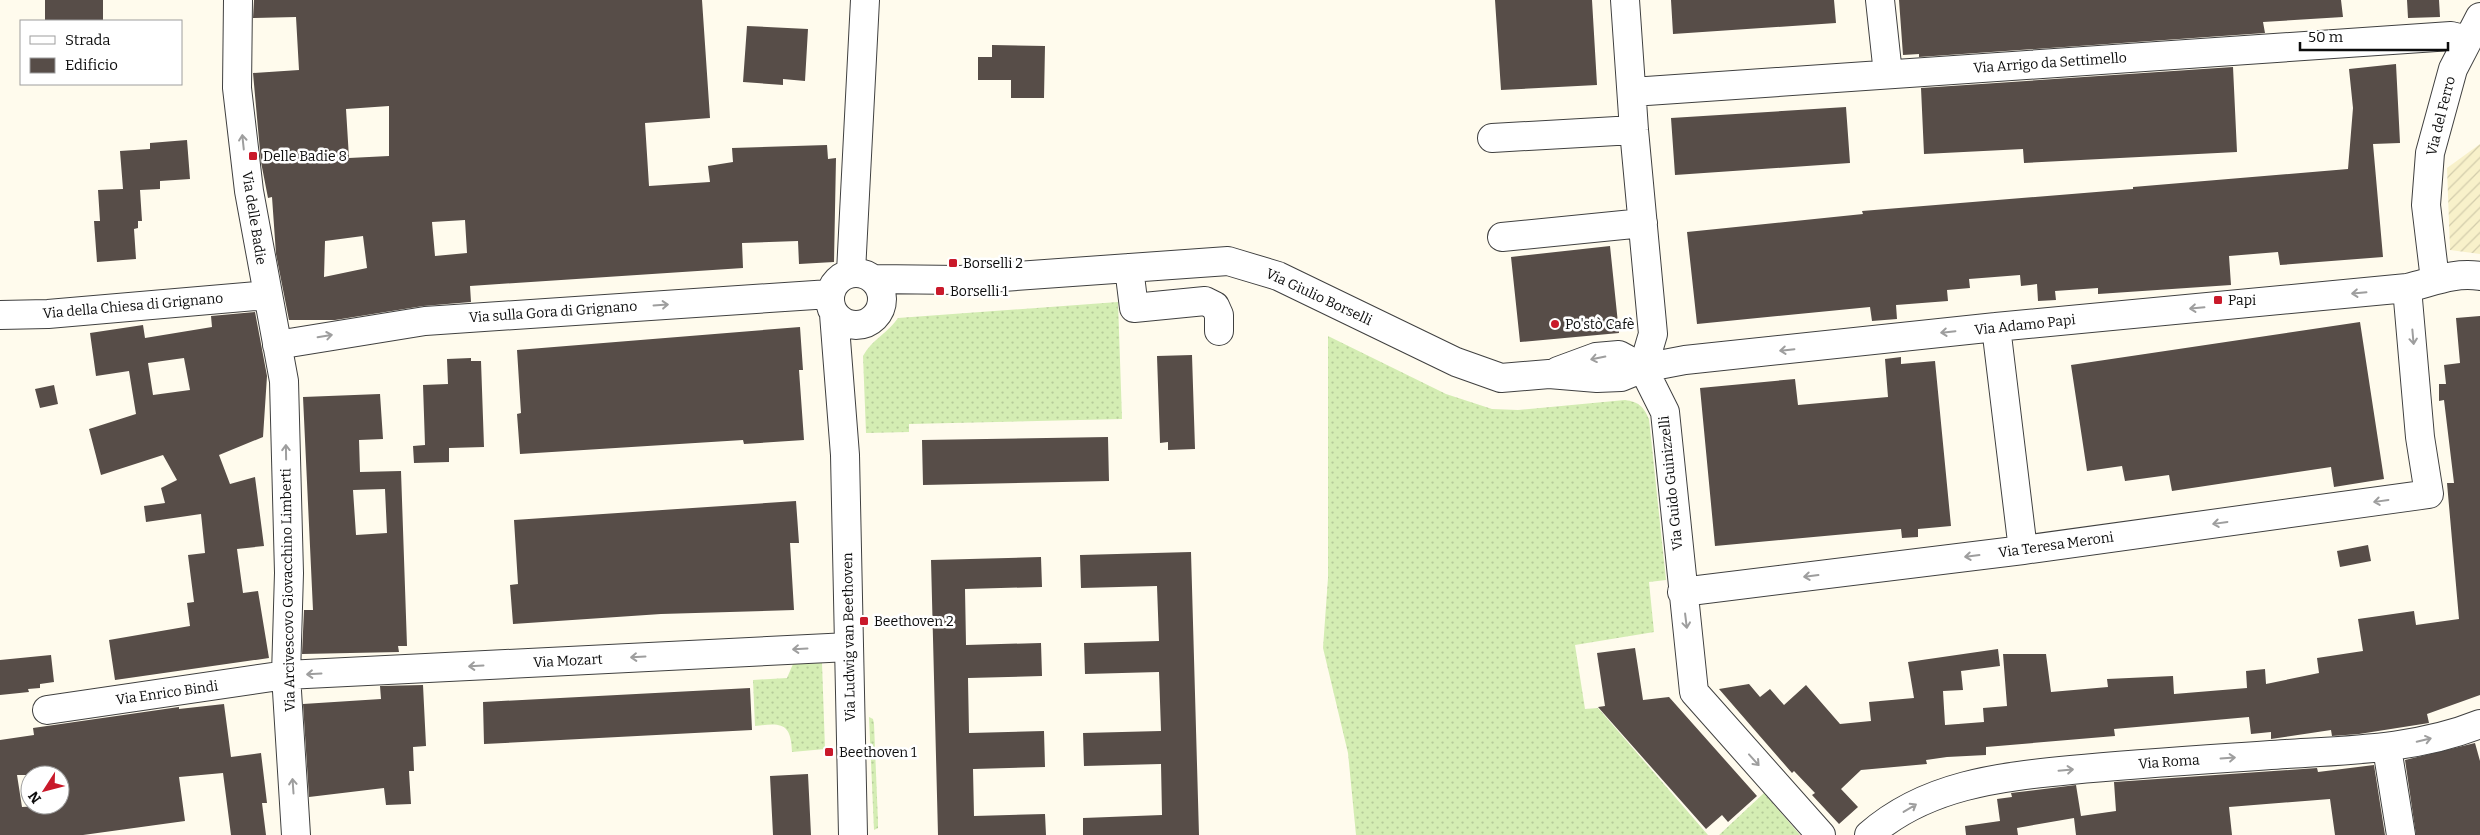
<svg xmlns="http://www.w3.org/2000/svg" width="2480" height="835" font-family="Bitter,serif">
<style>
.farmland{fill:url(#farmland-furrows)}
.grass{fill:url(#grass-dots)}
.building{fill:#574d48;fill-rule:evenodd}
.lines{fill:none;stroke-linecap:round;stroke-linejoin:round}
.minor-casing{stroke:#404040;stroke-width:30}
.minor{stroke:#fff;stroke-width:28}
.oneway{stroke:#9e9e9e}
.poi-dot{fill:#c9192a;stroke:#fff;stroke-width:2}
.labels{text-anchor:middle;dominant-baseline:central;stroke-width:5;stroke-linejoin:round;paint-order:stroke}
.street-label{font-size:14px;fill:#0d0d0d;stroke:#fff}
.poi-label{font-size:14px;fill:#0d0d0d;stroke:#fff;text-anchor:start}
</style>
<defs>
<pattern id="farmland-furrows" width="10" height="10" patternUnits="userSpaceOnUse" patternTransform="scale(1.25)"><rect width="10" height="10" fill="#f8f1ca"/><path d="M-1 1l2-2M0 10L10 0M9 11l2-2" fill="none" stroke="#d3cdac"/></pattern>
<pattern id="grass-dots" width="8" height="8" patternUnits="userSpaceOnUse" patternTransform="scale(1.25)"><rect width="8" height="8" fill="#d4edb3"/><path d="M2 2h.1M6 6h.1" fill="none" stroke="#b5ca99" stroke-width="1.8" stroke-linecap="round"/></pattern>
</defs>
<rect width="100%" height="100%" fill="#fffbed"/>
<!-- farmland -->
<path class="farmland" d="M 2480,144 L 2480,254 L 2450,250 L 2447,168 Z"/>
<!-- grass -->
<path class="grass" d="M 1118,302 L 1122,419 L 909,424 L 909,432 L 866,433 L 863,356 C 871,340 888,333 898,318 Z
M 1328,336 L 1446,394 L 1492,409 L 1518,410 L 1625,400 C 1639,402 1643,406 1649,419 L 1666,580 L 1649,582 L 1654,632 L 1575,645 L 1585,709 L 1598,708 L 1708,835 L 1356,835 L 1348,753 L 1323,648 L 1328,578 Z
M 822,663 L 825,749 L 792,752 C 791,722 781,723 755,726 L 753,680 L 787,678 L 793,664 Z
M 869,717 L 873,719 L 874,724 L 878,822 L 878,828 L 874,830 Z
M 1764,793 L 1800,835 L 1719,835 Z"/>
<!-- building -->
<path class="building" d="M 45,0 L 103,0 L 103,21 L 45,21 Z
M 254,0 L 702,0 L 710,118 L 645,123 L 649,186 L 710,182 L 708,166 L 733,162 L 732,148 L 827,145 L 828,159 L 836,158 L 834,262 L 799,264 L 798,241 L 742,243 L 743,268 L 470,286 L 471,302 L 423,306 L 335,320 L 289,320 L 276,254 L 272,197 L 268,198 L 261,162 L 253,73 L 299,70 L 296,17 L 253,18 ZM 389,106 L 389,156 L 349,158 L 346,109 ZM 465,220 L 467,253 L 435,256 L 432,222 ZM 363,236 L 367,268 L 324,277 L 325,241 Z
M 1495,0 L 1592,0 L 1597,85 L 1501,90 Z
M 1671,0 L 1834,0 L 1836,23 L 1673,34 Z
M 1899,0 L 2341,0 L 2343,17 L 2263,22 L 2265,33 L 1919,57 L 1919,54 L 1903,55 Z
M 2407,0 L 2439,0 L 2440,17 L 2408,18 Z
M 747,26 L 808,29 L 805,81 L 783,79 L 783,85 L 743,82 Z
M 992,45 L 1045,46 L 1044,98 L 1011,98 L 1011,80 L 978,80 L 978,57 L 992,57 Z
M 2396,64 L 2400,143 L 2373,144 L 2383,257 L 2280,265 L 2278,252 L 2229,256 L 2231,285 L 2098,294 L 2098,288 L 2055,291 L 2056,300 L 2038,301 L 2037,284 L 2021,286 L 2020,275 L 1969,279 L 1970,288 L 1947,290 L 1948,301 L 1896,305 L 1897,319 L 1872,321 L 1870,307 L 1697,324 L 1687,232 L 1863,214 L 1862,211 L 2133,189 L 2133,187 L 2348,169 L 2353,108 L 2349,69 Z
M 2233,67 L 2237,152 L 2024,163 L 2023,149 L 1924,154 L 1921,88 Z
M 1846,107 L 1850,163 L 1675,175 L 1671,118 Z
M 187,140 L 190,179 L 160,181 L 160,189 L 140,190 L 142,221 L 138,221 L 138,228 L 134,229 L 136,259 L 97,262 L 94,221 L 100,221 L 98,190 L 123,189 L 120,151 L 150,149 L 150,143 Z
M 1610,246 L 1619,333 L 1520,342 L 1511,257 Z
M 255,312 L 267,376 L 263,437 L 219,455 L 230,484 L 255,477 L 264,546 L 237,549 L 243,593 L 258,591 L 269,658 L 115,680 L 109,640 L 190,626 L 187,603 L 194,602 L 188,555 L 205,553 L 201,514 L 146,522 L 144,506 L 165,503 L 161,488 L 177,480 L 163,455 L 101,475 L 89,429 L 136,414 L 129,371 L 96,376 L 90,333 L 143,325 L 145,338 L 212,327 L 211,316 ZM 184,358 L 190,390 L 153,395 L 148,363 Z
M 2480,316 L 2480,695 L 2427,714 L 2429,723 L 2359,734 L 2332,736 L 2331,730 L 2271,739 L 2271,732 L 2251,734 L 2249,717 L 2114,729 L 2115,736 L 1986,747 L 1986,755 L 1947,757 L 1926,760 L 1927,764 L 1861,770 L 1841,789 L 1858,807 L 1839,824 L 1812,795 L 1815,793 L 1794,771 L 1792,773 L 1719,689 L 1749,684 L 1760,697 L 1770,689 L 1784,705 L 1806,685 L 1840,724 L 1871,721 L 1869,702 L 1914,698 L 1908,662 L 1998,649 L 2000,666 L 1961,671 L 1963,690 L 1943,691 L 1945,725 L 1984,722 L 1983,708 L 2007,706 L 2003,654 L 2046,654 L 2051,692 L 2108,687 L 2107,679 L 2173,676 L 2174,694 L 2247,688 L 2246,671 L 2265,669 L 2266,684 L 2319,673 L 2317,658 L 2363,651 L 2358,619 L 2414,611 L 2416,625 L 2459,619 L 2447,483 L 2454,483 L 2444,400 L 2439,401 L 2439,384 L 2446,384 L 2444,365 L 2460,363 L 2456,318 Z
M 2360,322 L 2384,479 L 2334,487 L 2331,467 L 2172,491 L 2169,475 L 2125,481 L 2122,466 L 2087,471 L 2071,365 Z
M 800,327 L 803,370 L 799,370 L 804,440 L 744,444 L 743,440 L 520,454 L 517,414 L 521,413 L 517,350 Z
M 1192,355 L 1195,449 L 1168,450 L 1168,442 L 1160,443 L 1157,356 Z
M 1901,357 L 1901,364 L 1935,361 L 1951,526 L 1918,529 L 1918,537 L 1902,538 L 1901,529 L 1715,546 L 1700,388 L 1795,379 L 1798,405 L 1888,397 L 1885,359 Z
M 471,358 L 471,361 L 481,361 L 484,447 L 449,448 L 449,462 L 414,463 L 413,446 L 425,445 L 423,385 L 448,384 L 447,359 Z
M 54,385 L 58,404 L 40,408 L 35,389 Z
M 380,394 L 383,439 L 359,440 L 360,472 L 401,471 L 407,646 L 398,646 L 399,652 L 302,654 L 304,610 L 313,610 L 303,397 ZM 385,489 L 387,533 L 356,535 L 353,490 Z
M 1108,437 L 1109,481 L 923,485 L 922,440 Z
M 796,501 L 799,543 L 790,543 L 794,610 L 661,614 L 513,624 L 510,585 L 518,584 L 514,520 Z
M 2368,545 L 2371,561 L 2340,567 L 2337,551 Z
M 1191,552 L 1199,835 L 1083,835 L 1083,818 L 1162,815 L 1161,764 L 1084,766 L 1083,733 L 1161,731 L 1159,672 L 1085,674 L 1084,643 L 1159,641 L 1157,586 L 1081,588 L 1080,555 Z
M 1041,557 L 1042,587 L 965,589 L 966,645 L 1041,643 L 1042,676 L 968,678 L 969,733 L 1044,731 L 1045,767 L 973,769 L 974,816 L 1045,814 L 1046,835 L 938,835 L 931,560 Z
M 1635,648 L 1643,700 L 1669,697 L 1757,796 L 1728,822 L 1722,815 L 1706,829 L 1598,707 L 1605,706 L 1597,653 Z
M 51,655 L 54,682 L 40,684 L 40,688 L 28,689 L 29,692 L 0,695 L 0,660 Z
M 423,685 L 426,746 L 413,747 L 414,771 L 409,771 L 411,804 L 386,805 L 384,788 L 309,797 L 303,704 L 381,699 L 380,686 Z
M 750,688 L 752,730 L 484,744 L 483,702 Z
M 224,704 L 231,757 L 261,753 L 267,803 L 262,803 L 266,835 L 231,835 L 223,773 L 179,777 L 185,821 L 83,835 L 0,835 L 0,740 L 34,735 L 33,728 L 179,707 L 179,709 ZM 17,775 L 60,775 L 60,805 L 22,807 Z
M 2475,743 L 2480,761 L 2480,835 L 2416,835 L 2405,760 Z
M 2374,765 L 2385,835 L 2335,835 L 2330,799 L 2229,807 L 2232,835 L 2076,835 L 2074,818 L 2017,828 L 2018,835 L 1966,835 L 1965,826 L 2000,821 L 1997,799 L 2012,797 L 2011,793 L 2076,785 L 2081,816 L 2116,811 L 2114,782 L 2317,768 L 2318,772 Z
M 808,774 L 811,835 L 773,835 L 770,776 Z"/>
<g class="lines">
<defs>
<path id="minor" d="M 238,0 L 237,88 L 249,191 L 284,381 L 289,573 L 286,675 L 296,835
M 1625,0 L 1634,130 L 1653,334 L 1643,368 L 1665,412 L 1694,692 L 1821,835
M 1880,0 L 1888,74
M 1632,92 L 2451,36 L 2468,40
M 1492,138 L 1634,130
M 1502,237 L 1643,223
M 1129,268 L 1134,308 L 1205,301 L 1215,306 L 1219,315 L 1219,331
M 851,272 L 865,0
M830 299a26 26 0 1 1 52 0a26 26 0 1 1-52 0Z
M 875,279 L 960,280 L 1228,261 L 1278,276 L 1456,362 L 1501,378 L 1549,374 L 1597,378 L 1621,377 L 1643,368 L 1685,360 L 1996,327 L 2407,288 C 2433,282 2453,272 2480,276
M 2435,280 L 2426,205 L 2430,153 L 2453,69 L 2480,17
M 834,314 L 845,455 L 853,835
M 0,315 L 48,314 L 267,295
M 1996,327 L 2023,550
M 277,345 L 425,321 L 830,294
M 1558,371 L 1596,357 L 1619,355 L 1643,368
M 1682,592 L 2023,550 L 2429,494 L 2420,437 L 2407,288
M 47,710 L 286,675 L 849,647
M 2387,748 L 2401,835
M 1869,835 C 1926,785 1999,777 2071,770 C 2143,763 2214,759 2286,754 C 2352,750 2418,749 2480,724"/>
</defs>
<!-- minor casing -->
<use href="#minor" class="minor-casing"/>
<!-- minor -->
<use href="#minor" class="minor"/>
</g>
<!-- one-way arrows -->
<defs><path id="oneway-shaft" d="M-6 0H5M1.5-3L5.5 0L1.5 3" fill="none" stroke-width="1.6" stroke-linecap="round" stroke-linejoin="round" transform="scale(1.25)"/></defs>
<g class="oneway">
<use href="#oneway-shaft" transform="translate(243 142) rotate(-96)"/>
<use href="#oneway-shaft" transform="translate(2359 293) rotate(175)"/>
<use href="#oneway-shaft" transform="translate(661 305) rotate(-4)"/>
<use href="#oneway-shaft" transform="translate(2197 308) rotate(175)"/>
<use href="#oneway-shaft" transform="translate(1948 332) rotate(174)"/>
<use href="#oneway-shaft" transform="translate(325 336) rotate(-9)"/>
<use href="#oneway-shaft" transform="translate(2413 337) rotate(85)"/>
<use href="#oneway-shaft" transform="translate(1787 350) rotate(174)"/>
<use href="#oneway-shaft" transform="translate(1598 358) rotate(169)"/>
<use href="#oneway-shaft" transform="translate(286 452) rotate(-91)"/>
<use href="#oneway-shaft" transform="translate(2381 501) rotate(172)"/>
<use href="#oneway-shaft" transform="translate(2220 523) rotate(172)"/>
<use href="#oneway-shaft" transform="translate(1972 556) rotate(173)"/>
<use href="#oneway-shaft" transform="translate(1811 576) rotate(173)"/>
<use href="#oneway-shaft" transform="translate(1686 621) rotate(83)"/>
<use href="#oneway-shaft" transform="translate(800 649) rotate(177)"/>
<use href="#oneway-shaft" transform="translate(638 657) rotate(177)"/>
<use href="#oneway-shaft" transform="translate(476 666) rotate(177)"/>
<use href="#oneway-shaft" transform="translate(314 674) rotate(177)"/>
<use href="#oneway-shaft" transform="translate(2424 740) rotate(-13)"/>
<use href="#oneway-shaft" transform="translate(2228 758) rotate(-4)"/>
<use href="#oneway-shaft" transform="translate(1754 760) rotate(48)"/>
<use href="#oneway-shaft" transform="translate(2066 770) rotate(-5)"/>
<use href="#oneway-shaft" transform="translate(293 786) rotate(-94)"/>
<use href="#oneway-shaft" transform="translate(1910 808) rotate(-31)"/>
</g>
<!-- markers -->
<g class="poi-dot">
<rect x="248" y="151" width="10" height="10" rx="2.5"/>
<rect x="948" y="258" width="10" height="10" rx="2.5"/>
<rect x="935" y="286" width="10" height="10" rx="2.5"/>
<rect x="2213" y="295" width="10" height="10" rx="2.5"/>
<circle cx="1555" cy="324" r="5"/>
<rect x="859" y="616" width="10" height="10" rx="2.5"/>
<rect x="824" y="747" width="10" height="10" rx="2.5"/>
</g>
<g class="labels">
<!-- street labels -->
<g class="street-label">
<text transform="translate(2050 63) rotate(-4)">Via Arrigo da Settimello</text>
<text transform="translate(2441 116) rotate(-76)">Via del Ferro</text>
<text transform="translate(254 218) rotate(81)">Via delle Badie</text>
<text transform="translate(1319 297) rotate(25)">Via Giulio Borselli</text>
<text transform="translate(133 306) rotate(-5)">Via della Chiesa di Grignano</text>
<text transform="translate(553 312) rotate(-4)">Via sulla Gora di Grignano</text>
<text transform="translate(2025 325) rotate(-6)">Via Adamo Papi</text>
<text transform="translate(1671 483) rotate(-96)">Via Guido Guinizzelli</text>
<text transform="translate(2056 545) rotate(-8)">Via Teresa Meroni</text>
<text transform="translate(288 590) rotate(-91)">Via Arcivescovo Giovacchino Limberti</text>
<text transform="translate(849 637) rotate(-91)">Via Ludwig van Beethoven</text>
<text transform="translate(568 661) rotate(-3)">Via Mozart</text>
<text transform="translate(167 693) rotate(-8)">Via Enrico Bindi</text>
<text transform="translate(2169 762) rotate(-4)">Via Roma</text>
</g>
<!-- poi labels -->
<g class="poi-label">
<text x="263" y="156">Delle Badie 8</text>
<text x="963" y="263">Borselli 2</text>
<text x="950" y="291">Borselli 1</text>
<text x="2228" y="300">Papi</text>
<text x="1565" y="324">Po'stò Cafè</text>
<text x="874" y="621">Beethoven 2</text>
<text x="839" y="752">Beethoven 1</text>
</g>
</g>
<!-- legend -->
<rect x="20" y="20" width="162" height="65" fill="#ffffff" stroke="#9e9e9e"/>
<rect x="30" y="36" width="25" height="8" fill="#ffffff" stroke="#9e9e9e"/>
<text x="65" y="45" font-size="15" fill="#0d0d0d">Strada</text>
<rect x="30" y="58" width="25" height="15" fill="#574d48" stroke="#9e9e9e"/>
<text x="65" y="70" font-size="15" fill="#0d0d0d">Edificio</text>
<!-- north arrow -->
<g transform="translate(45 790) rotate(234)"><circle r="24" fill="#ffffff" stroke="#9e9e9e"/>
<path d="M0-4L9 19L0 12L-9 19Z" fill="#c9192a"/>
<text y="-8" font-size="14" font-weight="bold" text-anchor="middle" fill="#0d0d0d">N</text>
</g>
<!-- scale -->
<path d="M2300 42v8h148v-8" fill="none" stroke="#0d0d0d" stroke-width="2.5"/>
<text x="2308" y="42" font-size="15" fill="#0d0d0d" stroke="#ffffff" stroke-width="4" paint-order="stroke">50 m</text>
</svg>
